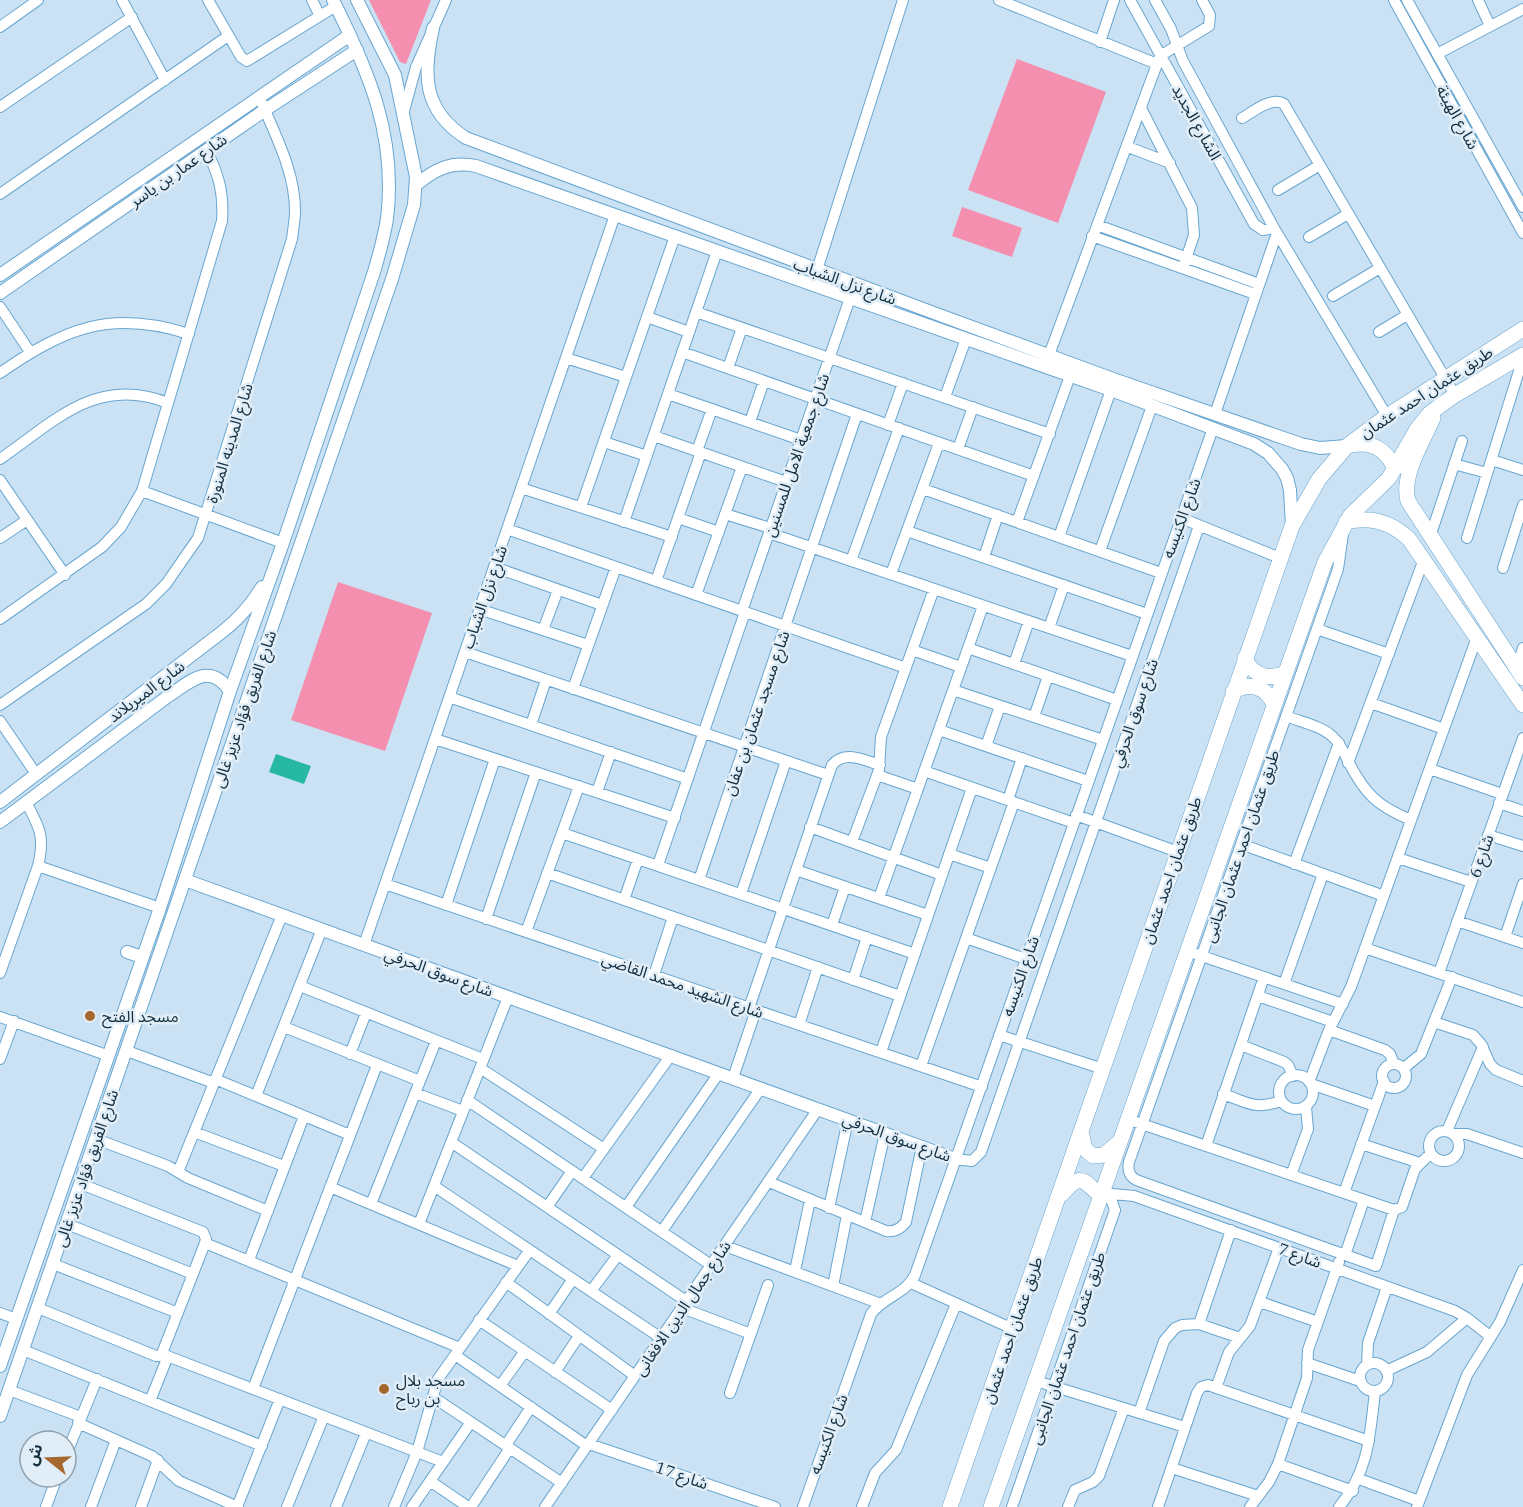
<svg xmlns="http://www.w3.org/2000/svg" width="1523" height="1507" font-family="'IBM Plex Serif','Noto Sans Arabic',serif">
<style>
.green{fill:#f58faf}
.water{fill:#27b8a3}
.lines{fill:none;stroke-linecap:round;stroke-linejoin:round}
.minor-casing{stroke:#68a6d1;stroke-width:12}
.tertiary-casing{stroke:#68a6d1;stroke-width:14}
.primary-casing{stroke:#68a6d1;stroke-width:16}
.minor{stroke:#fff;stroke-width:10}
.tertiary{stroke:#fff;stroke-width:12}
.primary{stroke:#fff;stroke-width:15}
.poi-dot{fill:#a6672e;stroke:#e1edf7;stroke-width:2}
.labels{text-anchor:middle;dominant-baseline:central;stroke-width:5;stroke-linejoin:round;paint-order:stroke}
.street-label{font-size:16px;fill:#142f40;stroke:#e1edf7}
.poi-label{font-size:16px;fill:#142f40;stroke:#e1edf7;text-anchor:start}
</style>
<rect width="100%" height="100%" fill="#cae2f4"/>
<!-- green -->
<path class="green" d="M 369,0 L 431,0 L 406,64 L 400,62 Z
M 1017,59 L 1106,92 L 1058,223 L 968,190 Z
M 962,207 L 1022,228 L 1012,257 L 952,236 Z
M 338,582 L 432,613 L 385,751 L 291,720 Z"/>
<!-- water -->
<path class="water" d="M 276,754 L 311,766 L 304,784 L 269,772 Z"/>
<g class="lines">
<defs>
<path id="minor" d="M 122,0 L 165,80
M 208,0 L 241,57 L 247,61 L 336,6
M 312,0 L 320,16
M 999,0 L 1157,64
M 1130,0 L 1254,224 L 1263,230 L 1274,228
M 1155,0 L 1171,29 L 1183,61 L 1274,228 L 1387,416
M 1394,0 L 1523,233
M 1407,0 L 1523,207
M 1478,0 L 1490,26
M 0,27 L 38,0
M 1100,42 L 1114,0
M 1437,54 L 1523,9
M 0,107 L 132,17
M 1141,108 L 1192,208 L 1194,235 L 1183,268
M 404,111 L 416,67 L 446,0
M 1242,118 C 1253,112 1272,96 1284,104 L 1455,395
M 1128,147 L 1170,163
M 1278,190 L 1320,165
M 0,194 L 228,36
M 1097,225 L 1259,284
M 1092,236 L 1255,294
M 1309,237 L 1348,214
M 817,270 L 903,0
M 1333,296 L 1380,268
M 0,307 L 30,352
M 696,312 L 1050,434
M 647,317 L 689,332
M 1379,332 L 1407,315
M 682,352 L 1034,476
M 1049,355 L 1160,56 L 1209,26 L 1210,15 L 1202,0
M 566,358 L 626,377
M 728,368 L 742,328
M 0,373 C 65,328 111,309 189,334
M 668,394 L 801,440
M 945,397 L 966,339
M 1215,414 L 1277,233
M 750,422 L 764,381
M 888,425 L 903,383
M 654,436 L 786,482
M 604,442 L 647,456
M 958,449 L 973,407
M 697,451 L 712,409
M 0,459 C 55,421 97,375 168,403
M 1492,460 L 1523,470
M 1454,464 L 1487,473
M 0,480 L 65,575
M 521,488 L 672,537
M 923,489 L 1161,573
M 142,491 L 283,543
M 581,507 L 675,236
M 725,514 L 770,528
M 678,518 L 719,532
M 1181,518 L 1280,558
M 624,522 L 717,251
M 1017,522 L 1070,376
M 507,529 L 906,668
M 907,531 L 1147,614
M 769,533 L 1132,656
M 1343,534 L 1338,569 L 1129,1162 C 1127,1171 1130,1178 1139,1181 L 1376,1266 L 1394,1210
M 1059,537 L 1111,390
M 1430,537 L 1462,441
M 0,538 L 27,520
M 1467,538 L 1523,358
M 1100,551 L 1152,406
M 984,557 L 998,515
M 851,561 L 899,428
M 494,567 L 602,605
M 1503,568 L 1523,505
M 891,574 L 939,443
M 656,581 L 701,452
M 696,595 L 742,467
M 479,609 L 588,645
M 742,611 L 850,298
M 0,619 L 102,547 L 121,527 L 142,491 L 222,221 C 224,194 219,174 206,150
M 1049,628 L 1064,585
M 1317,629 L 1389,654
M 543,630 L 558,590
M 968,648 L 1117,700
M 912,650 L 961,667
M 465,652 L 828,775
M 1014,664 L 1029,621
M 1517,668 L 1523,648
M 573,689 L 616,567
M 953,690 L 1103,740
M 449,697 L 688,779
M 1371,703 L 1444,729
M 0,705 L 146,604 L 166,584 L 198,538 L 292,239 C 293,230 295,220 295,211 C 295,172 276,137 262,103
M 1286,716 C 1301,722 1322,726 1333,737 C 1340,743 1344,753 1348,761 C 1365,794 1377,806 1411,820
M 1034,717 L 1048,676
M 0,721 L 36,774
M 531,725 L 546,680
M 939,730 L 1088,781
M 435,739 L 675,818
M 986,746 L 1000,706
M 1348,763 L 1424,559
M 1430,769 L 1502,794
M 924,771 L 1074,823
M 877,775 L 918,789
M 597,792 L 611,752
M 1008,800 L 1022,758
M 1499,803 L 1523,811
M 1076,815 L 1178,852
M 810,827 L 942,875
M 562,833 L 915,954
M 1488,835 L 1523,846
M 852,842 L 879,770 L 881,737 L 934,589
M 1241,844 L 1384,896
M 949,854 L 991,868
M 1398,858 L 1471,882
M 1294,864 L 1339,743
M 658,865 L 745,612
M 38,866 L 160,908
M 796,870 L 928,915
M 547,873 L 900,996
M 699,880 L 857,414
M 385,884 L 982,1087
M 741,894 L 786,761
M 879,898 L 983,606
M 624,900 L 638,859
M 446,905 L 495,759
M 486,919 L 536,772
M 1457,921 L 1523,943
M 832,925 L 845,887
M 526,932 L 579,786
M 1505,937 L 1523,884
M 966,938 L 1026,959
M 364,945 L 615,215
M 1365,948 L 1523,1002
M 1196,954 L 1343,1004
M 0,973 L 38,866 C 45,837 40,828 26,802
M 1439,973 L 1523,738
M 654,975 L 673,917
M 853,980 L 867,937
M 1284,984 L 1323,874
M 300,986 L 483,1059
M 1258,996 L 1333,1022
M 749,1008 L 832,765 C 845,750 863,760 880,765
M 0,1017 L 109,1056
M 1434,1022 L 1473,1035 L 1481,1044 L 1490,1064 L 1496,1070 L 1523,1081
M 799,1025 L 818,967
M 284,1027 L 420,1081
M 1329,1030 L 1385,1050 L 1390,1054 L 1394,1064
M 999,1035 L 1103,1069
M 1241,1045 L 1284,1062 L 1288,1065 L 1293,1076
M 127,1051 L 214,1083
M 881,1052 L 972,788
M 350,1054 L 366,1013
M 0,1059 L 14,1021
M1382 1076a12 12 0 1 1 24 0a12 12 0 1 1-24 0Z
M 921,1066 L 1014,802
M 480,1068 L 604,1149
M 1404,1068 L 1421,1054 L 1452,977
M1279 1092a17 17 0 1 1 34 0a17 17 0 1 1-34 0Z
M 733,1078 L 756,1010
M 215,1079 L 350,1135
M 1309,1082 L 1329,1030 L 1351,987 L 1477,637
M 1311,1084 L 1375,1106
M 415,1093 L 463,1111
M 1223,1094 C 1249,1103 1254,1110 1281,1101
M 256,1096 L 322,929
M 467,1100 L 711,1265
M 1127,1119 L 1394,1210 L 1402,1207 L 1415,1169 L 1431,1153
M 1447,1131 L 1483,1047
M1429 1146a15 15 0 1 1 30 0a15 15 0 1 1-30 0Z
M 194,1132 L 284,1166
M 1453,1134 L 1467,1134 L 1523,1153
M 96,1139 L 168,1166 L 188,1178 L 268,1211
M 451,1142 L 686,1301
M 1361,1144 L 1420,1163
M 1206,1146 L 1264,977
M 955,1159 L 972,1161 L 981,1152 L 1199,526
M 178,1172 L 282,915
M 1291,1175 L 1308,1129 L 1306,1107
M 583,1178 L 671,1055
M 769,1182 L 886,1231 C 895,1232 900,1229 906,1222 L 922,1146
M 434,1186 L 661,1338
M 330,1187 L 518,1266
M 1102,1193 L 1134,1196 L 1455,1311 L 1467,1318 L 1491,1337
M 1344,1193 L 1384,1081
M 371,1204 L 436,1041
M 547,1207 L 572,1171
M 626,1207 L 719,1073
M 829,1208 L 848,1120
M 865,1222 L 885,1133
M 67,1224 L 193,1274
M 419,1224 L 508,997
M 662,1231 L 761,1088
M 205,1243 L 460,1348
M 725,1246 L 881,1304
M 1345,1255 L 1364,1200
M 249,1260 L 304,1116
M 53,1264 L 178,1313
M 795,1271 L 810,1200
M 506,1282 L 635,1376
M 911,1283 L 1013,1329
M 833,1286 L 847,1215
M 591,1291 L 618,1255
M 1260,1302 L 1318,1322
M 38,1308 L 156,1356 L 161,1356 L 205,1243 L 206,1239 L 203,1232 L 81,1184
M 682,1308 L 751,1334
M 0,1313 L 16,1319
M 549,1314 L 573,1279
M 479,1320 L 612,1410
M 1199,1324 L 1231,1230
M 23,1350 L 262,1446
M 162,1354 L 443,1462
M 455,1355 L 587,1446
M 1307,1363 L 1360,1381
M1360 1377a14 14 0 1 1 28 0a14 14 0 1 1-28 0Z
M 1367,1365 L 1368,1343 L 1387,1287
M 1386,1371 L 1427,1352 L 1467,1318
M 555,1372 L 579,1336
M 1036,1381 L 1185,1427
M 500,1386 L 525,1351
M 1216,1388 L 1229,1352 L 1250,1326 L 1279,1248
M 253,1389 L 377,1065
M 9,1390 L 81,1417
M 730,1393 L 768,1285
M 433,1397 L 562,1483
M 150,1401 L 168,1356
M 1139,1413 L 1164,1341 L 1175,1328 L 1182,1325 L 1199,1324 L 1240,1338
M 78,1423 L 152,1456 L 179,1481 L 238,1507
M 589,1444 L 775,1507
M 506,1445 L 531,1407
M 66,1455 L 97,1379
M 1278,1464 L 1353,1491
M 1172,1468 L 1258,1496
M 1359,1479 L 1419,1501
M 430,1481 L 468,1507
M 46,1507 L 57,1477
M 91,1507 L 116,1440
M 141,1507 L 158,1460
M 237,1507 L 280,1399
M 287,1507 L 324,1416
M 336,1507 L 366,1433
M 394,1507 L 417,1452 L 438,1379 L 529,1251
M 412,1507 L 471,1422
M 471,1507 L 510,1448
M 545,1507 L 818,1109
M 803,1507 L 871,1314 C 883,1297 906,1294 915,1275 L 1213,428
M 862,1507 L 875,1473 L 896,1450 L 956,1304
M 1012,1507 L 1115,1210 L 1111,1199 L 1101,1196
M 1068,1507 L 1075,1490 L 1093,1482 L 1099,1476 L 1124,1408
M 1158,1507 L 1197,1393 L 1201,1387 L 1208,1385 L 1369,1441
M 1250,1507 L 1269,1482 L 1278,1464 L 1307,1378 L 1308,1350 L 1339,1262
M 1339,1507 C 1369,1471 1370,1435 1375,1391
M 1417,1507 L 1467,1375 L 1500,1322 L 1523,1270"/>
<path id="tertiary" d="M 433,28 C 423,73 422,110 466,138 L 934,313 L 1113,379 L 1301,444 L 1320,448 L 1347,446
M 416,185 C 435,169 451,161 476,166 L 1111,390 L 1254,444 L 1268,453 L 1282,469 L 1287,478 L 1290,490 L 1292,526
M 0,275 L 350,35
M 0,293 L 265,110 L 357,50
M 0,802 L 222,632 C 239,619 251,605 262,587
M 0,822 L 167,697 C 190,682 209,661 230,691
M 185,880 L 955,1159
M 127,952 L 142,957
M 0,1366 L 160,908 L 230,691 L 283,543 L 374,272 C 379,255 384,237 387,219 C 397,136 369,72 333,0
M 0,1416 L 392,279 L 414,205 L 416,177 L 395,75 L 357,0"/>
<path id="primary" d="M 1433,418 C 1423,441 1401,475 1408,501 L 1523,678
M 1347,446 C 1369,440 1386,448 1395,469
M 1346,522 C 1370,516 1391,522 1409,539 L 1523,705
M 1245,658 C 1252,675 1268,681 1285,673
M 1233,692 C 1249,681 1267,687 1274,705
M 1081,1132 L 1085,1149 L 1093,1156 L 1104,1155 L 1119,1142
M 1062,1194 C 1082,1171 1083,1181 1101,1196
M 950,1507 L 1292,526 L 1319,479 L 1347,446 L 1387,416 L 1523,329
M 991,1507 L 1325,562 L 1350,516 L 1389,478 L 1417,429 L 1430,413 L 1455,395 L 1523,355"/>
</defs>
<!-- minor casing -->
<use href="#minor" class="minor-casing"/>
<!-- tertiary casing -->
<use href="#tertiary" class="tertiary-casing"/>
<!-- primary casing -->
<use href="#primary" class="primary-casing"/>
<!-- minor -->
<use href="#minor" class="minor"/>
<!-- tertiary -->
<use href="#tertiary" class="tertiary"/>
<!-- primary -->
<use href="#primary" class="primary"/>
</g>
<!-- markers -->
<g class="poi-dot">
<circle cx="90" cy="1016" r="6"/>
<circle cx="384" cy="1389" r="6"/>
</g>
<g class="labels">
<!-- street labels -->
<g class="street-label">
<text transform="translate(1458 117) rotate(61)">شارع الهيئة</text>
<text transform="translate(1197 122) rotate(61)">الشارع الجديد</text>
<text transform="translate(178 170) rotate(-35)">شارع عمار بن ياسر</text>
<text transform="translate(845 281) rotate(20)">شارع نزل الشباب</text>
<text transform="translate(1426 392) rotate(-33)">طريق عثمان احمد عثمان</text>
<text transform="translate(229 443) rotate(-73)">شارع المدينه المنورة</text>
<text transform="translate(796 455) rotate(-71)">شارع جمعية الامل للمسنين</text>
<text transform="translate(1181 518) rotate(-70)">شارع الكنيسه</text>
<text transform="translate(484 597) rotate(-71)">شارع نزل الشباب</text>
<text transform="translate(146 691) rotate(-37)">شارع الميريلاند</text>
<text transform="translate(244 709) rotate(-71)">شارع الفريق فؤاد عزيز غالى</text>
<text transform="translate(756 713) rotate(-71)">شارع مسجد عثمان بن عفان</text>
<text transform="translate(1134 713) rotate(-71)">شارع سوق الحرفي</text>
<text transform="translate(1241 846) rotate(-71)">طريق عثمان احمد عثمان الجانبى</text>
<text transform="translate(1481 856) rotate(-71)">شارع 6</text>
<text transform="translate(1171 870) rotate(-71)">طريق عثمان احمد عثمان</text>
<text transform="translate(439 972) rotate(20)">شارع سوق الحرفي</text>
<text transform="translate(1020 976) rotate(-71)">شارع الكنيسه</text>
<text transform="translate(683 985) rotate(19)">شارع الشهيد محمد القاضي</text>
<text transform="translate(897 1137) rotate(20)">شارع سوق الحرفي</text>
<text transform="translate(86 1168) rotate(-71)">شارع الفريق فؤاد عزيز غالى</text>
<text transform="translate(1300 1255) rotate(20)">شارع 7</text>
<text transform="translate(682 1308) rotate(-56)">شارع جمال الدين الافغانى</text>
<text transform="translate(1012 1330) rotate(-71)">طريق عثمان احمد عثمان</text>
<text transform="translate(1067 1348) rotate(-71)">طريق عثمان احمد عثمان الجانبى</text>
<text transform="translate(828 1434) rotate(-70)">شارع الكنيسه</text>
<text transform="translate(682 1475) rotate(19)">شارع 17</text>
</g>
<!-- poi labels -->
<g class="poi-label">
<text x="102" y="1016">مسجد الفتح</text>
<text x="396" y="1380">مسجد بلال<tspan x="396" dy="18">بن رباح</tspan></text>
</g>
</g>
<!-- north arrow -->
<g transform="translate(48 1459) rotate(288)"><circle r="28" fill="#e1edf7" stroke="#8fa1ae" stroke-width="1.5"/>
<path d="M0-4.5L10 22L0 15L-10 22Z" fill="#a6672e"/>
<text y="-9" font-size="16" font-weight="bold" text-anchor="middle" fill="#142f40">ش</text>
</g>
</svg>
